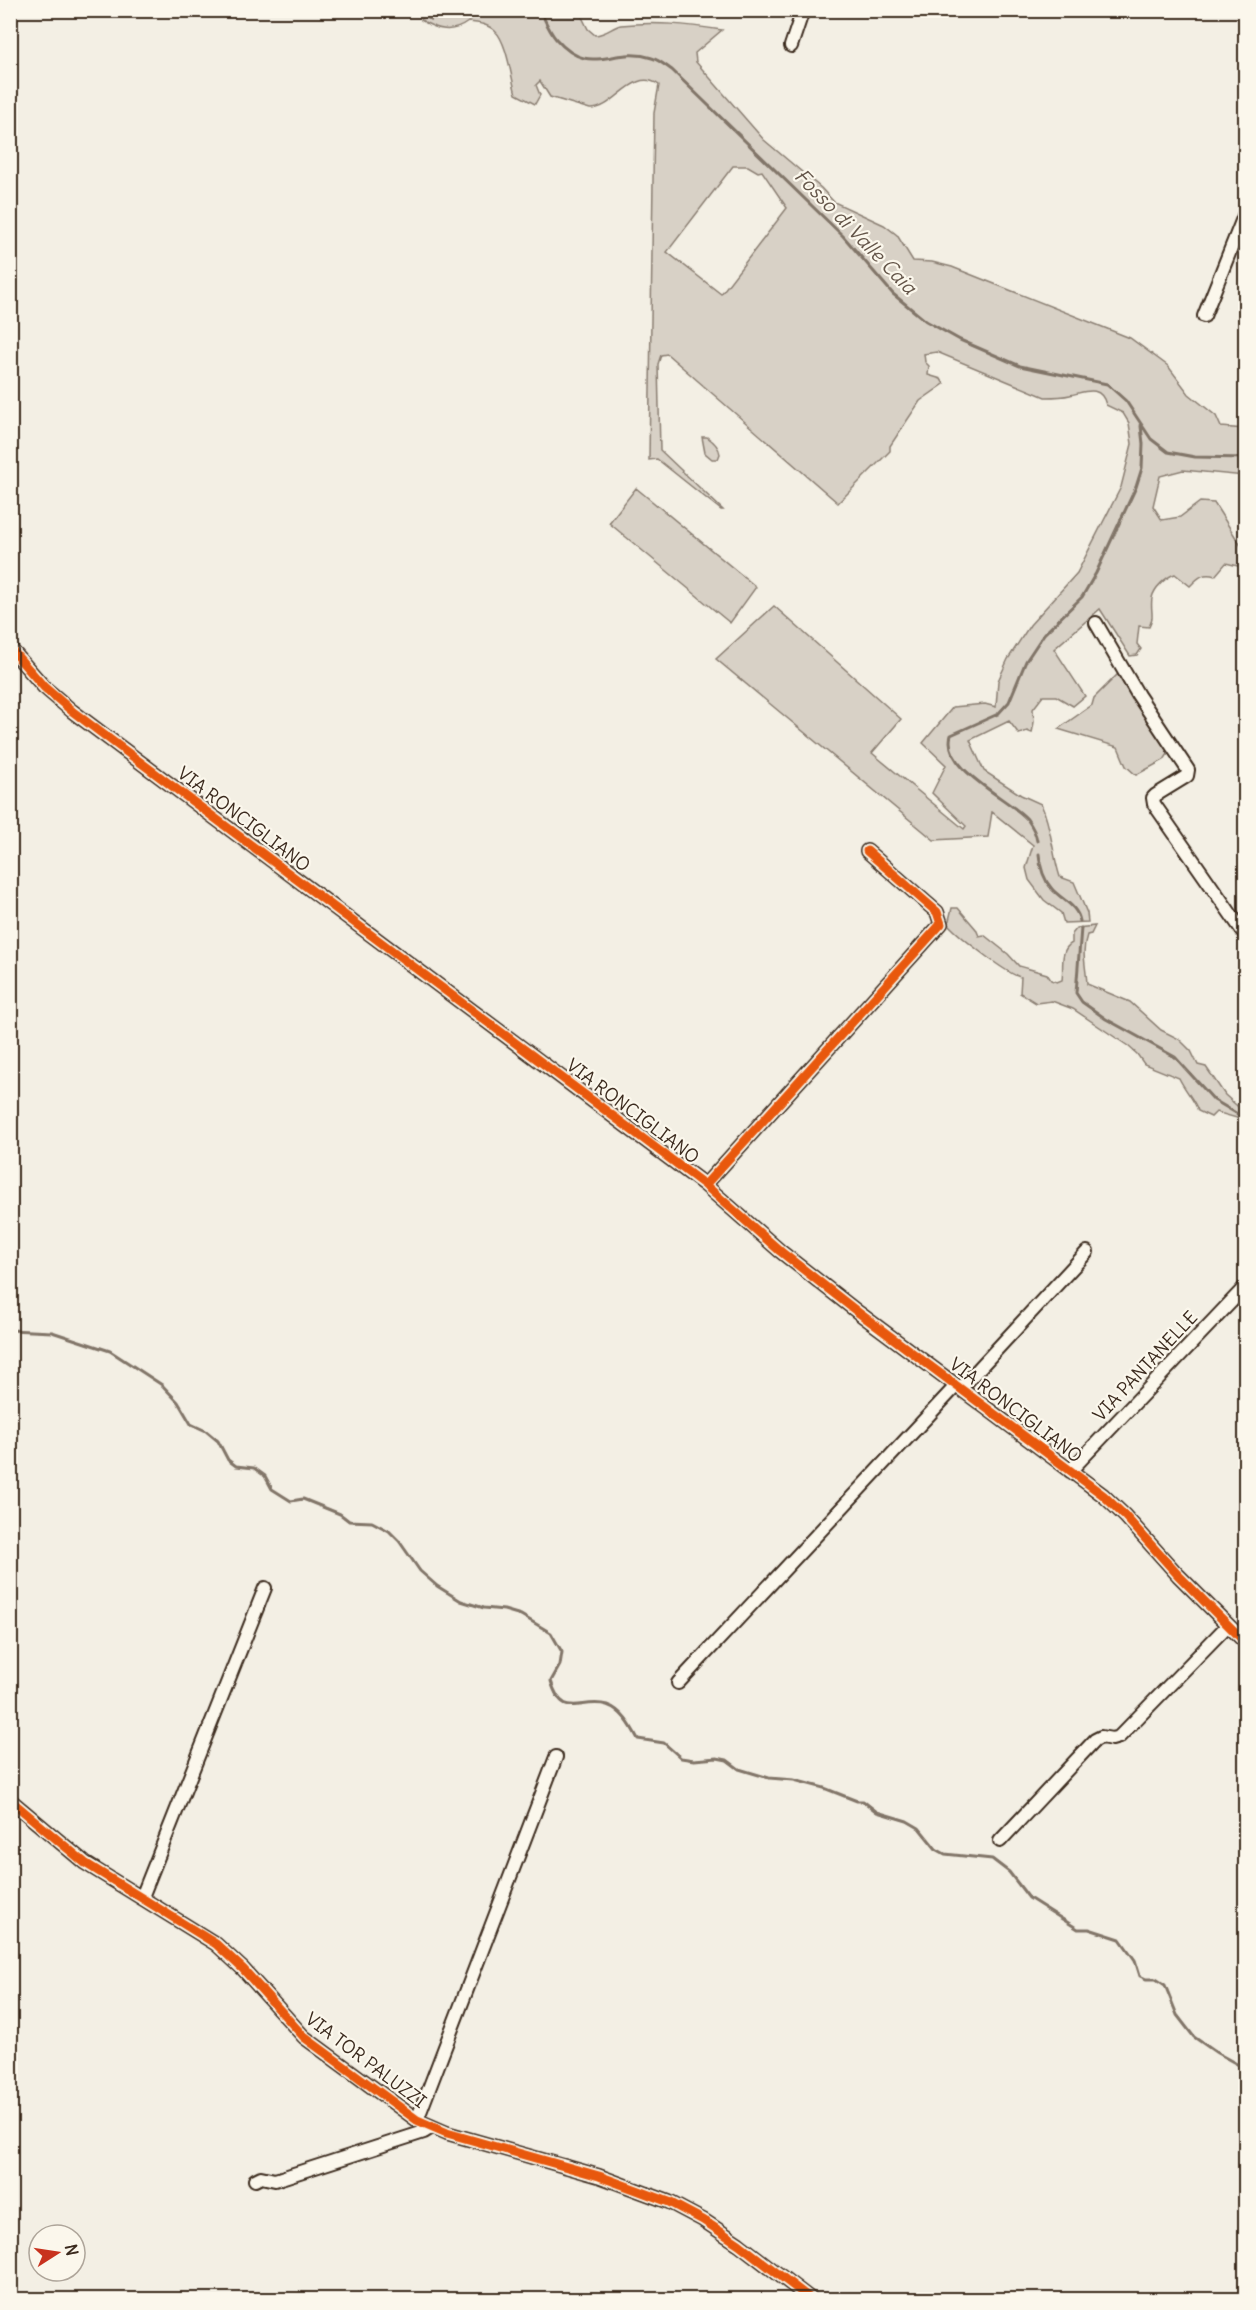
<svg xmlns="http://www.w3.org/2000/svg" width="1256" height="2310" font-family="Delius,sans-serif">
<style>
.green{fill:#d8d1c6;stroke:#8a7e72;stroke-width:1.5;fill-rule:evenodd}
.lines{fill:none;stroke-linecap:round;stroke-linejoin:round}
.stream{stroke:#817468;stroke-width:3}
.minor-casing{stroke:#3b2a1e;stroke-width:16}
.minor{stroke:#fbf7ec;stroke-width:12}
.cycleway-casing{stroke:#fbf7ec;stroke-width:13}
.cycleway{stroke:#e8590c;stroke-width:9}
.labels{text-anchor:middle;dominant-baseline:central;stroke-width:4.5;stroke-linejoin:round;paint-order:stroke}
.street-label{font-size:18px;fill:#3b2a1e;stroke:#fbf7ec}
.water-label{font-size:20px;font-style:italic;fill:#645549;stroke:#fbf7ec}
</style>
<rect width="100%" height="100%" fill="#f3efe4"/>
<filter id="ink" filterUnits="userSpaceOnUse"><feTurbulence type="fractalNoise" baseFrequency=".0167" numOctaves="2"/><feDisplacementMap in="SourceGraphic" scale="12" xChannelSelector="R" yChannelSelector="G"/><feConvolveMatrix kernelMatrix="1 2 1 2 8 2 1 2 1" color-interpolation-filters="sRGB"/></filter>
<g filter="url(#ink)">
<!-- green -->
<path class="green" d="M 579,11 L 588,29 L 595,35 C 607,34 612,27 621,25 C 656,21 688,25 722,30 L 695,53 L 696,62 L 764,140 L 821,188 L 834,202 L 884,225 L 897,235 L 913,261 L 932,262 L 952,267 L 1130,338 L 1168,366 L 1189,394 L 1216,416 L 1221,427 L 1245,429 L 1245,476 L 1183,470 L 1160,476 L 1153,506 L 1162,520 L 1180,517 L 1200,502 L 1214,503 L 1245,552 L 1245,572 L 1242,567 L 1226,563 L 1215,576 C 1203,572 1198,578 1190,586 L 1175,574 C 1166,577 1154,588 1152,598 C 1150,611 1155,615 1149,627 L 1139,626 L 1137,644 L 1141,649 L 1137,655 L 1130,656 L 1100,609 L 1054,649 L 1085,696 L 1073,706 L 1056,696 L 1043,696 L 1033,709 L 1034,722 L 1032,733 L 1027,731 L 1019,734 L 1009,721 L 970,740 L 984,771 L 1021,795 L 1041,804 C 1052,828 1052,853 1060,877 L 1074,882 L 1087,913 L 1088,922 L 1064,923 L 1061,913 L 1044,900 L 1029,880 L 1026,868 L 1033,845 L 992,812 L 988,837 L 934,840 L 716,659 L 774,606 L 901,719 L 872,753 L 964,829 L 966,826 L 932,793 L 946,765 L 923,743 L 953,707 L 985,704 L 996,707 L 998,681 L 1008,659 L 1030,625 L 1077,573 L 1121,487 L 1132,444 L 1129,423 L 1123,413 L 1106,405 C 1101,384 1085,392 1070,395 C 1062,397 1054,397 1045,397 L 937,352 L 924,354 L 925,362 L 929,366 L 928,375 L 941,379 L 944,384 L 920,401 L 890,446 L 890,451 L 838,503 L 667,354 L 661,355 L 658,364 L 660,450 L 723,510 L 721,510 L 657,459 L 649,460 L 654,113 L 659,85 C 633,66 615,110 590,109 L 550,97 L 540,81 L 536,85 L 540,95 L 535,104 L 516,94 C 511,77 507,42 495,31 C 488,24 478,23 468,22 C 452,34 437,30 421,20 L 423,17 L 431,20 L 428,11 ZM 733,166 L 748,166 L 758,172 L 762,171 L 787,208 L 721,294 L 667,252 Z
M 702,437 L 707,437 C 713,441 719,446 720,454 L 718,459 L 712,459 L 705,453 Z
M 636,488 L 756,587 L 730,623 L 609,523 Z
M 1119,673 L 1170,751 L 1164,760 L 1136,775 L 1126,766 L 1118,747 L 1058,729 L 1092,705 L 1094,698 Z
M 952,908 L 958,908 L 976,929 L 979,936 L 984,935 L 1008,954 L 1019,966 L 1047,974 L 1051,980 L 1057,982 L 1062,980 C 1064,967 1059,950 1072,943 L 1072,934 L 1077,928 L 1095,926 L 1091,934 L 1087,935 C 1081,952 1086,966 1087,984 L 1130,1002 L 1161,1030 L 1179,1039 L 1191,1051 L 1198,1065 L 1206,1067 L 1225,1095 L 1245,1113 L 1240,1119 L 1216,1112 L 1211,1117 L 1198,1111 C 1196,1102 1184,1089 1179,1078 L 1144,1064 L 1137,1054 L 1128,1046 L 1073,1009 L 1052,1001 L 1036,1003 L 1020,993 L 1021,977 C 1007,975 959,936 948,924 Z"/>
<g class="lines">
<!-- stream -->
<path class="stream" d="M 540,10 C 545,20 549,31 556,39 C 591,79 612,45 652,58 C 659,60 666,66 672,70 L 843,236 L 893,294 L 926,321 L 960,340 L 1020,366 L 1107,384 L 1126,401 L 1151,439 L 1168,452 L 1195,457 L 1246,458
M 1037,841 C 1036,833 1032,826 1027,819 C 1010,799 941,769 951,735 L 998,714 L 1009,702 L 1026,661 L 1044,634 L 1082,597 L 1096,573 L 1136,487 L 1142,468 L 1143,444 L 1141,426
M 1039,854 C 1040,868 1043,879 1052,889 C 1062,900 1077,905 1080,921
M 1081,928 L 1076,993 L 1082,1002 L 1106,1019 L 1175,1057 L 1214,1100 L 1241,1116
M 1245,1118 L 1246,1119
M 10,1330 L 52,1332 L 110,1351 L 162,1385 L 178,1402 L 191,1424 L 206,1431 L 218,1441 L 228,1460 L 236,1466 L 254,1468 L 265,1476 L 272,1489 L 291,1501 L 303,1499 L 340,1514 L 349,1521 L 372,1522 L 389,1531 L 399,1541 L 420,1571 L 437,1586 L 461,1601 L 484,1608 L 504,1610 L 521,1615 L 551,1633 L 562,1652 L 560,1665 L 551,1681 C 563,1722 582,1697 607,1705 C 622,1710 631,1726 638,1739 L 664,1743 L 681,1758 L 694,1760 L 717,1758 L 727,1760 L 739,1769 L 769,1778 L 794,1780 L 824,1788 L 857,1801 L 863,1801 L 877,1812 L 907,1821 L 919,1828 L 936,1849 L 945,1854 L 992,1859 L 1009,1872 L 1029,1898 L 1078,1929 L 1089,1929 L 1120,1939 L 1135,1960 L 1140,1976 L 1146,1979 L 1156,1979 L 1165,1985 L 1177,2015 L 1194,2037 L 1217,2053 L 1246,2069"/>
<defs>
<path id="minor" d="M 791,46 L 803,10
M 1204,316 L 1246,211
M 1096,623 L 1138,695 L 1188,770 L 1187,776 L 1156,795 L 1153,798 L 1154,804 L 1246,936
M 10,648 L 44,687 L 72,711 L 705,1185 L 780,1251 L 859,1313 L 1103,1495 L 1125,1516 L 1178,1575 L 1246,1643
M 705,1185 L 941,924 L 937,912 L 867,851
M 960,1389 L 1087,1252
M 1070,1471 L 1246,1286
M 678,1683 L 956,1386
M 10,1800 L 85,1863 L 216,1944 L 243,1969 L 304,2037 L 417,2120 L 447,2133 L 599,2176 L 669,2202 L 703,2220 L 739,2244 L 812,2300
M 1000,1841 L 1095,1740 L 1101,1737 L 1112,1739 L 1119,1737 L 1228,1625
M 142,1897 L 265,1588
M 417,2120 L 556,1757
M 255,2180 L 261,2177 L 275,2180 L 424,2132 L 432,2127"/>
</defs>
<!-- minor casing -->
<use href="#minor" class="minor-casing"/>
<!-- minor -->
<use href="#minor" class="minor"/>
<defs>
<path id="cycleway" d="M 10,648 L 44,687 L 72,711 L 705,1185 L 780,1251 L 859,1313 L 1103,1495 L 1125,1516 L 1178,1575 L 1246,1643
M 705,1185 L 941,924 L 937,912 L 867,851
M 10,1800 L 85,1863 L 216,1944 L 243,1969 L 304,2037 L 417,2120 L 447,2133 L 599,2176 L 669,2202 L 703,2220 L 739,2244 L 812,2300"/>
</defs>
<!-- cycleway casing -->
<use href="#cycleway" class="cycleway-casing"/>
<!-- cycleway -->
<use href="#cycleway" class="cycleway"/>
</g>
</g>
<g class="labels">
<!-- street labels -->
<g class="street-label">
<text transform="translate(244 819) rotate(37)">VIA RONCIGLIANO</text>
<text transform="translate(633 1111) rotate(37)">VIA RONCIGLIANO</text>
<text transform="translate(1145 1366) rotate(-47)">VIA PANTANELLE</text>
<text transform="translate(1016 1410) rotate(37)">VIA RONCIGLIANO</text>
<text transform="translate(366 2060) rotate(37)">VIA TOR PALUZZI</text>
</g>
<!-- water labels -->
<g class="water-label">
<text transform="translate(856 231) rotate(46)">Fosso di Valle Caia</text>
</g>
</g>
<!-- margin -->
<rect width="1256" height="2310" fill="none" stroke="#fbf7ec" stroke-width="36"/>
<rect x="18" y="18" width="1220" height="2274" fill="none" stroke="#3b2a1e" stroke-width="2" filter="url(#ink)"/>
<!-- north arrow -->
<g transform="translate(57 2253) rotate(78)"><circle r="28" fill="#fbf7ec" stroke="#aea59a" stroke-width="1.5"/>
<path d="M0-4.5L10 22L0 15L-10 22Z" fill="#c8321e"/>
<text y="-9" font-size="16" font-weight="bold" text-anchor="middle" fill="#3b2a1e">N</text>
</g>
</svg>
